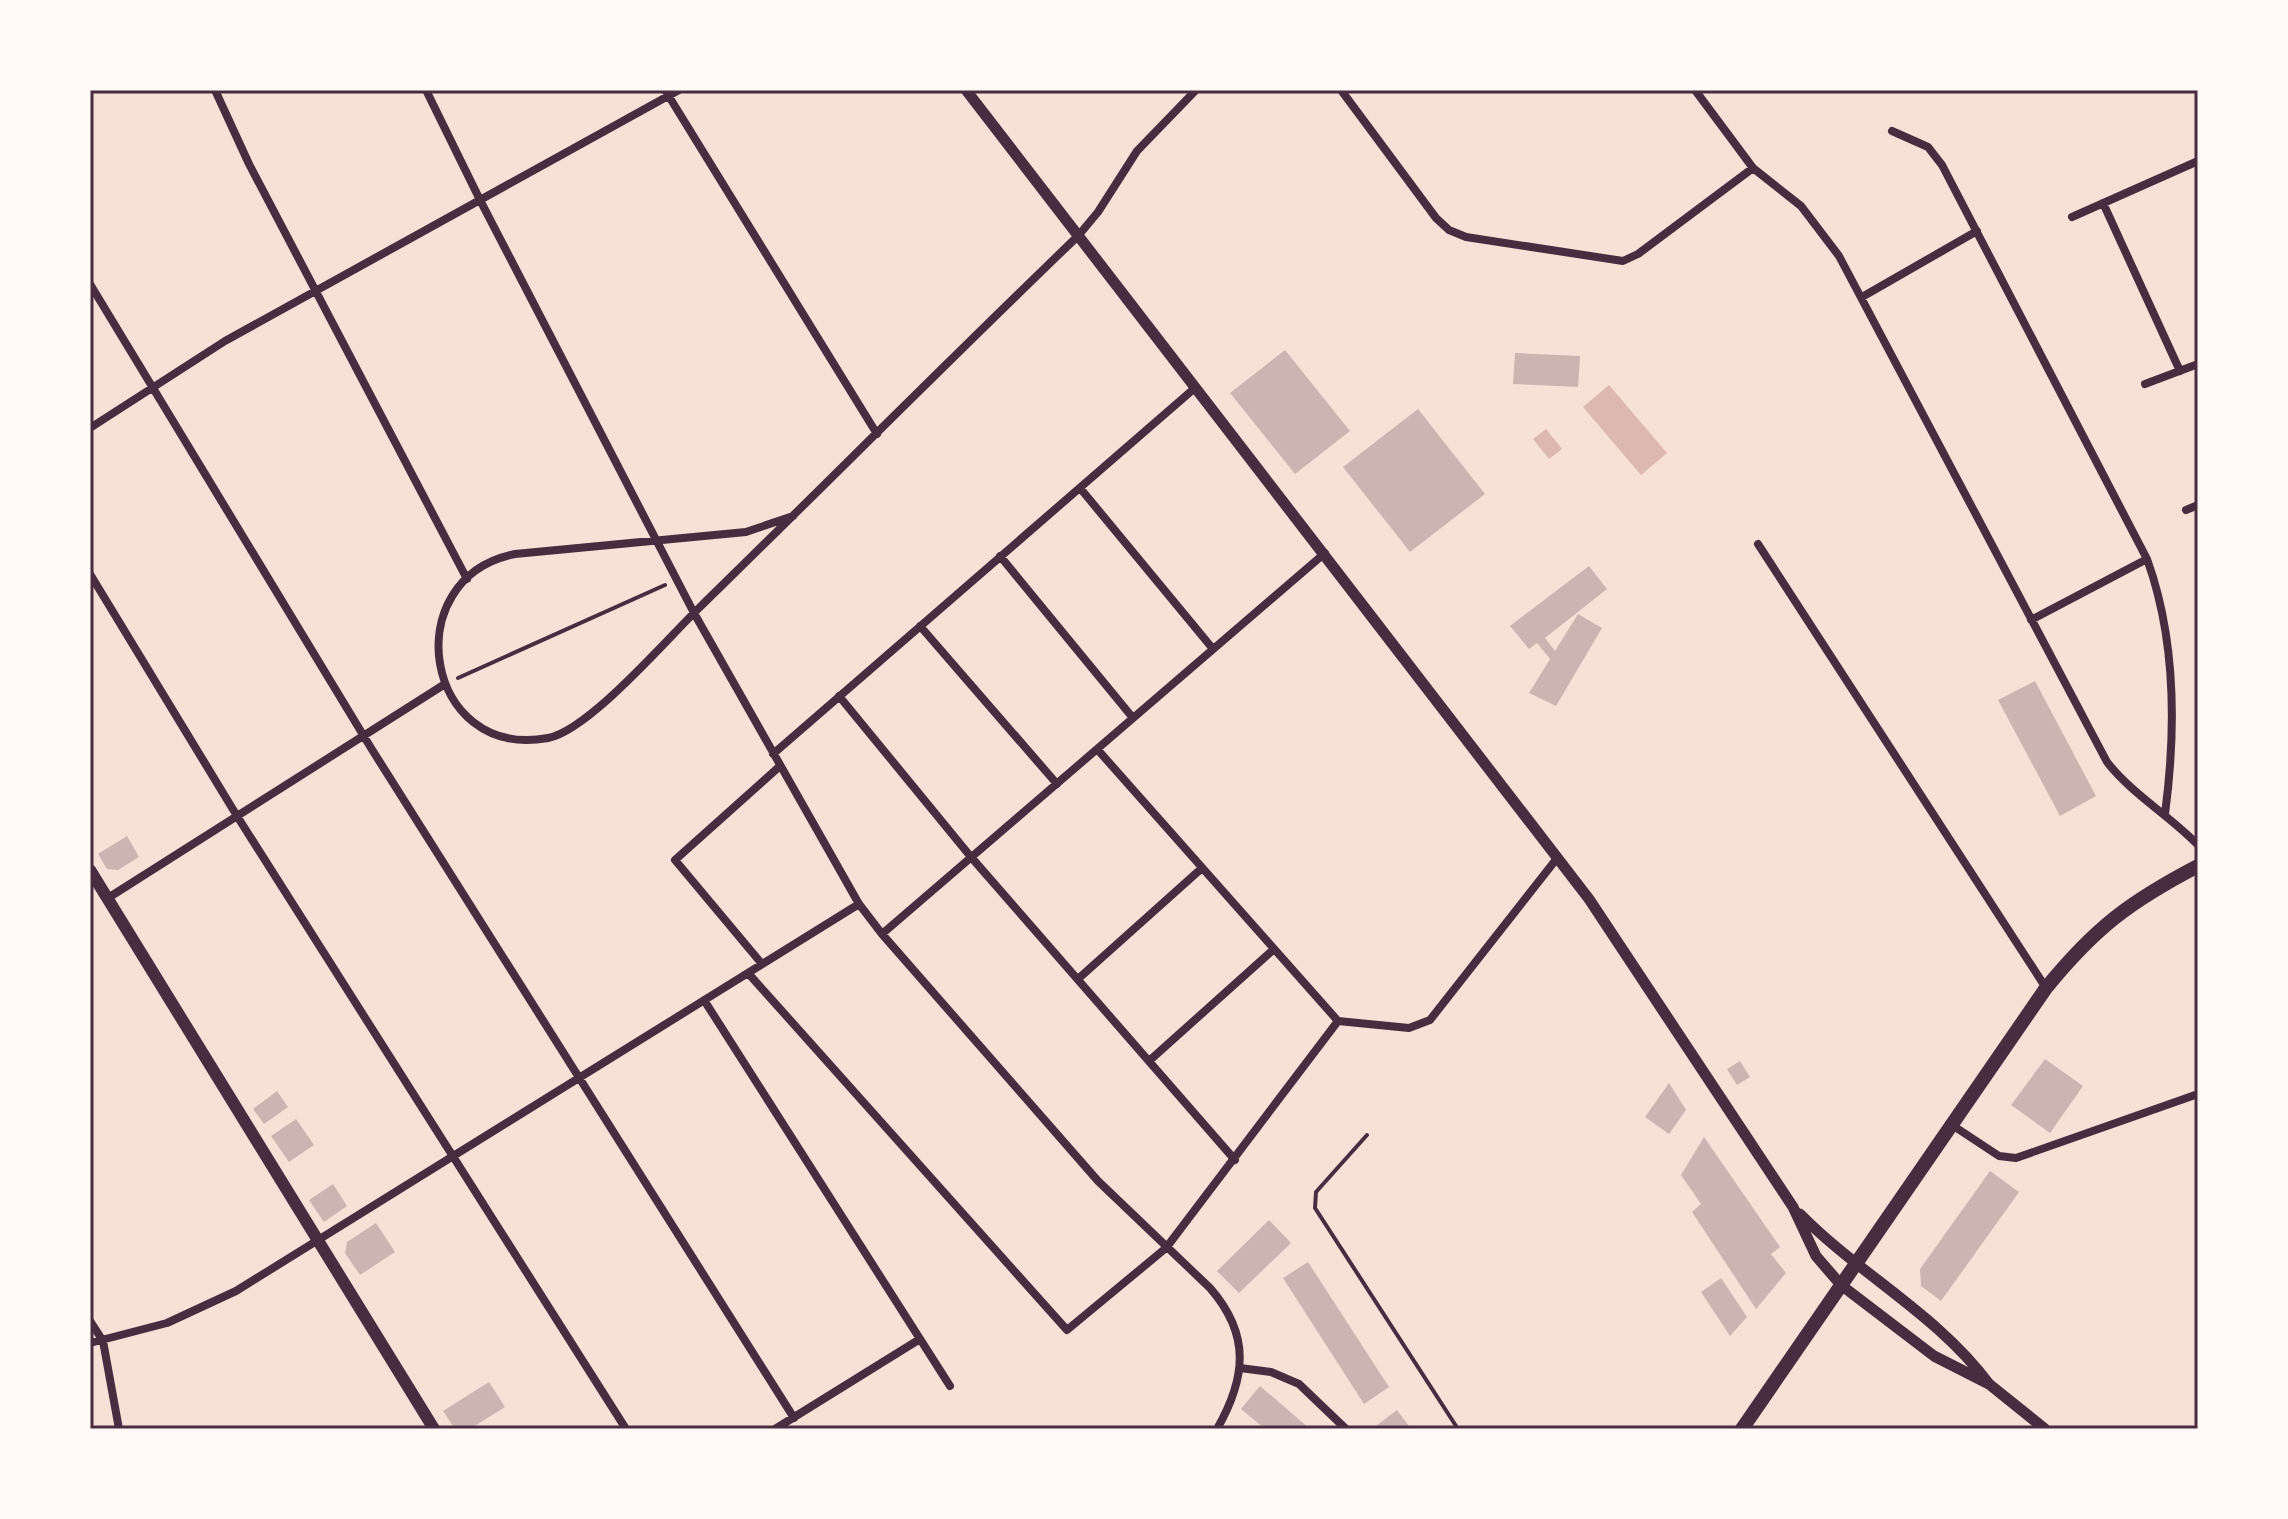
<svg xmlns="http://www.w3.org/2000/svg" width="2288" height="1519" font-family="Karla,sans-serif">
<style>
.water{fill:#dcb8b0}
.building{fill:#ccb4b1}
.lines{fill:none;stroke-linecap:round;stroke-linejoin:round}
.path{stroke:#4a2c40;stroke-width:4}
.service{stroke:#4a2c40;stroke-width:4}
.minor{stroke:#4a2c40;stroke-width:8}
.tertiary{stroke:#4a2c40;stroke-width:11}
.secondary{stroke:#4a2c40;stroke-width:12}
.primary{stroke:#4a2c40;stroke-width:14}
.neatline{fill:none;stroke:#4a2c40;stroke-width:3}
</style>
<rect width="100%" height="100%" fill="#f7e1d7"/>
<!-- water -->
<path class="water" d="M 1609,385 L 1667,453 L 1641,475 L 1583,407 Z
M 1546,429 L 1562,449 L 1549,459 L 1533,439 Z"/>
<!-- building -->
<path class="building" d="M 1285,350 L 1350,431 L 1295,474 L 1230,393 Z
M 1515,353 L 1580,356 L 1578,387 L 1513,384 Z
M 1418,409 L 1485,494 L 1410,552 L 1343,467 Z
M 1589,566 L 1607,589 L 1545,638 L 1555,651 L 1578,614 L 1602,628 L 1556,706 L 1529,693 L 1550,659 L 1537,643 L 1529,649 L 1510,626 Z
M 2035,681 L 2096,796 L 2060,816 L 1998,700 Z
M 127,836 L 139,857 L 118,870 L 107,869 L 98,854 Z
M 2045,1059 L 2083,1086 L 2050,1133 L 2011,1105 Z
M 1740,1061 L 1750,1077 L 1737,1085 L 1727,1069 Z
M 1669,1083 L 1686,1110 L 1669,1134 L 1645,1117 Z
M 277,1091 L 288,1107 L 264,1124 L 253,1109 Z
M 296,1119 L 314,1145 L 289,1162 L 271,1136 Z
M 1704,1137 L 1780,1247 L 1771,1254 L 1786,1273 L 1756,1309 L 1692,1212 L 1701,1204 L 1681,1175 Z
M 1990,1171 L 2019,1192 L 1941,1301 L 1921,1286 L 1920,1269 Z
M 333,1184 L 347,1206 L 324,1222 L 309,1200 Z
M 1269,1220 L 1291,1243 L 1239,1293 L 1217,1271 Z
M 376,1223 L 395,1252 L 360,1275 L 345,1253 L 347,1242 Z
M 1308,1262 L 1389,1387 L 1364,1404 L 1283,1278 Z
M 1721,1278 L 1747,1317 L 1730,1336 L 1701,1292 Z
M 489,1382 L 505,1407 L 470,1429 L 455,1429 L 443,1411 Z
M 1260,1386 L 1310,1429 L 1265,1429 L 1241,1409 Z
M 1397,1410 L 1411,1429 L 1372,1429 Z"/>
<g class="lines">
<!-- path -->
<path class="path" d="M 458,678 L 665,585"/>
<!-- service -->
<path class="service" d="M 1367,1135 L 1316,1192 L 1315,1208 L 1458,1429"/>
<!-- minor -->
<path class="minor" d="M 215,90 L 249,164 L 467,579
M 426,90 L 480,200 L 694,613 L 859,904 L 882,934 L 1098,1181 L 1210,1288 C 1251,1335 1246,1378 1217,1429
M 665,90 L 877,434
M 1341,90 L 1436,218 L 1449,230 L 1466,237 L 1623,261 L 1638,254 L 1753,168
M 1695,90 L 1753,168 L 1801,206 L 1839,256 L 2107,762 C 2133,795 2169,815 2198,845
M 1892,131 L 1928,147 L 1942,165 L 2147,559 C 2176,639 2176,731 2165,814
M 2103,203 L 2180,371
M 2072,217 L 2198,161
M 90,284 L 371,748 L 794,1418
M 1862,297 L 1977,231
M 2145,384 L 2198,364
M 90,428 L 225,341 L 679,90
M 1080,488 L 1213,649
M 2186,510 L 2198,505
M 793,516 L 746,532 L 515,554 C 395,578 424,761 548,738 C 589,730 666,640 698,609 C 825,485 950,359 1078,236 L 1098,212 L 1137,151 L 1196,90
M 1758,544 L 2046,988
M 1000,556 L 1133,718
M 90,574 L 237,816 L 626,1429
M 2031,620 L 2147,559
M 920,626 L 1057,784
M 839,696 L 971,857 L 1235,1160
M 1097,749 L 1338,1021
M 773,754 L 1196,387
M 108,898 L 445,684
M 882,934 L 1325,553
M 762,964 L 675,860 L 780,766
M 748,973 L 1067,1330 L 1166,1248 L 1338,1021
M 1078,979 L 1202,868
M 704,1000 L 950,1386
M 1338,1021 L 1409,1028 L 1430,1020 L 1558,857
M 1149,1061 L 1274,949
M 1952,1125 L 1999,1156 L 2016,1158 L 2198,1094
M 90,1321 L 103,1341 L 119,1429
M 90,1343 L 167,1323 L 236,1291 L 859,904
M 1240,1368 L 1271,1372 L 1299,1384 L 1346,1429
M 775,1429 L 920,1339"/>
<!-- tertiary -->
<path class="tertiary" d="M 966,90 L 1589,899 L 1793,1207 L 1816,1256 L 1841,1285 L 1934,1356 L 1989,1384 L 2045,1429
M 1800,1214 C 1859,1274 1938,1315 1989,1384"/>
<!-- secondary -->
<path class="secondary" d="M 90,870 L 434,1429"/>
<!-- primary -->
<path class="primary" d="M 1742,1429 L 2046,988 C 2095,928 2129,902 2198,866"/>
</g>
<!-- border -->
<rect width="2288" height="1519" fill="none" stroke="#fffaf5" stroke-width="184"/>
<rect x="92" y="92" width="2104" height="1335" class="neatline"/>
</svg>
